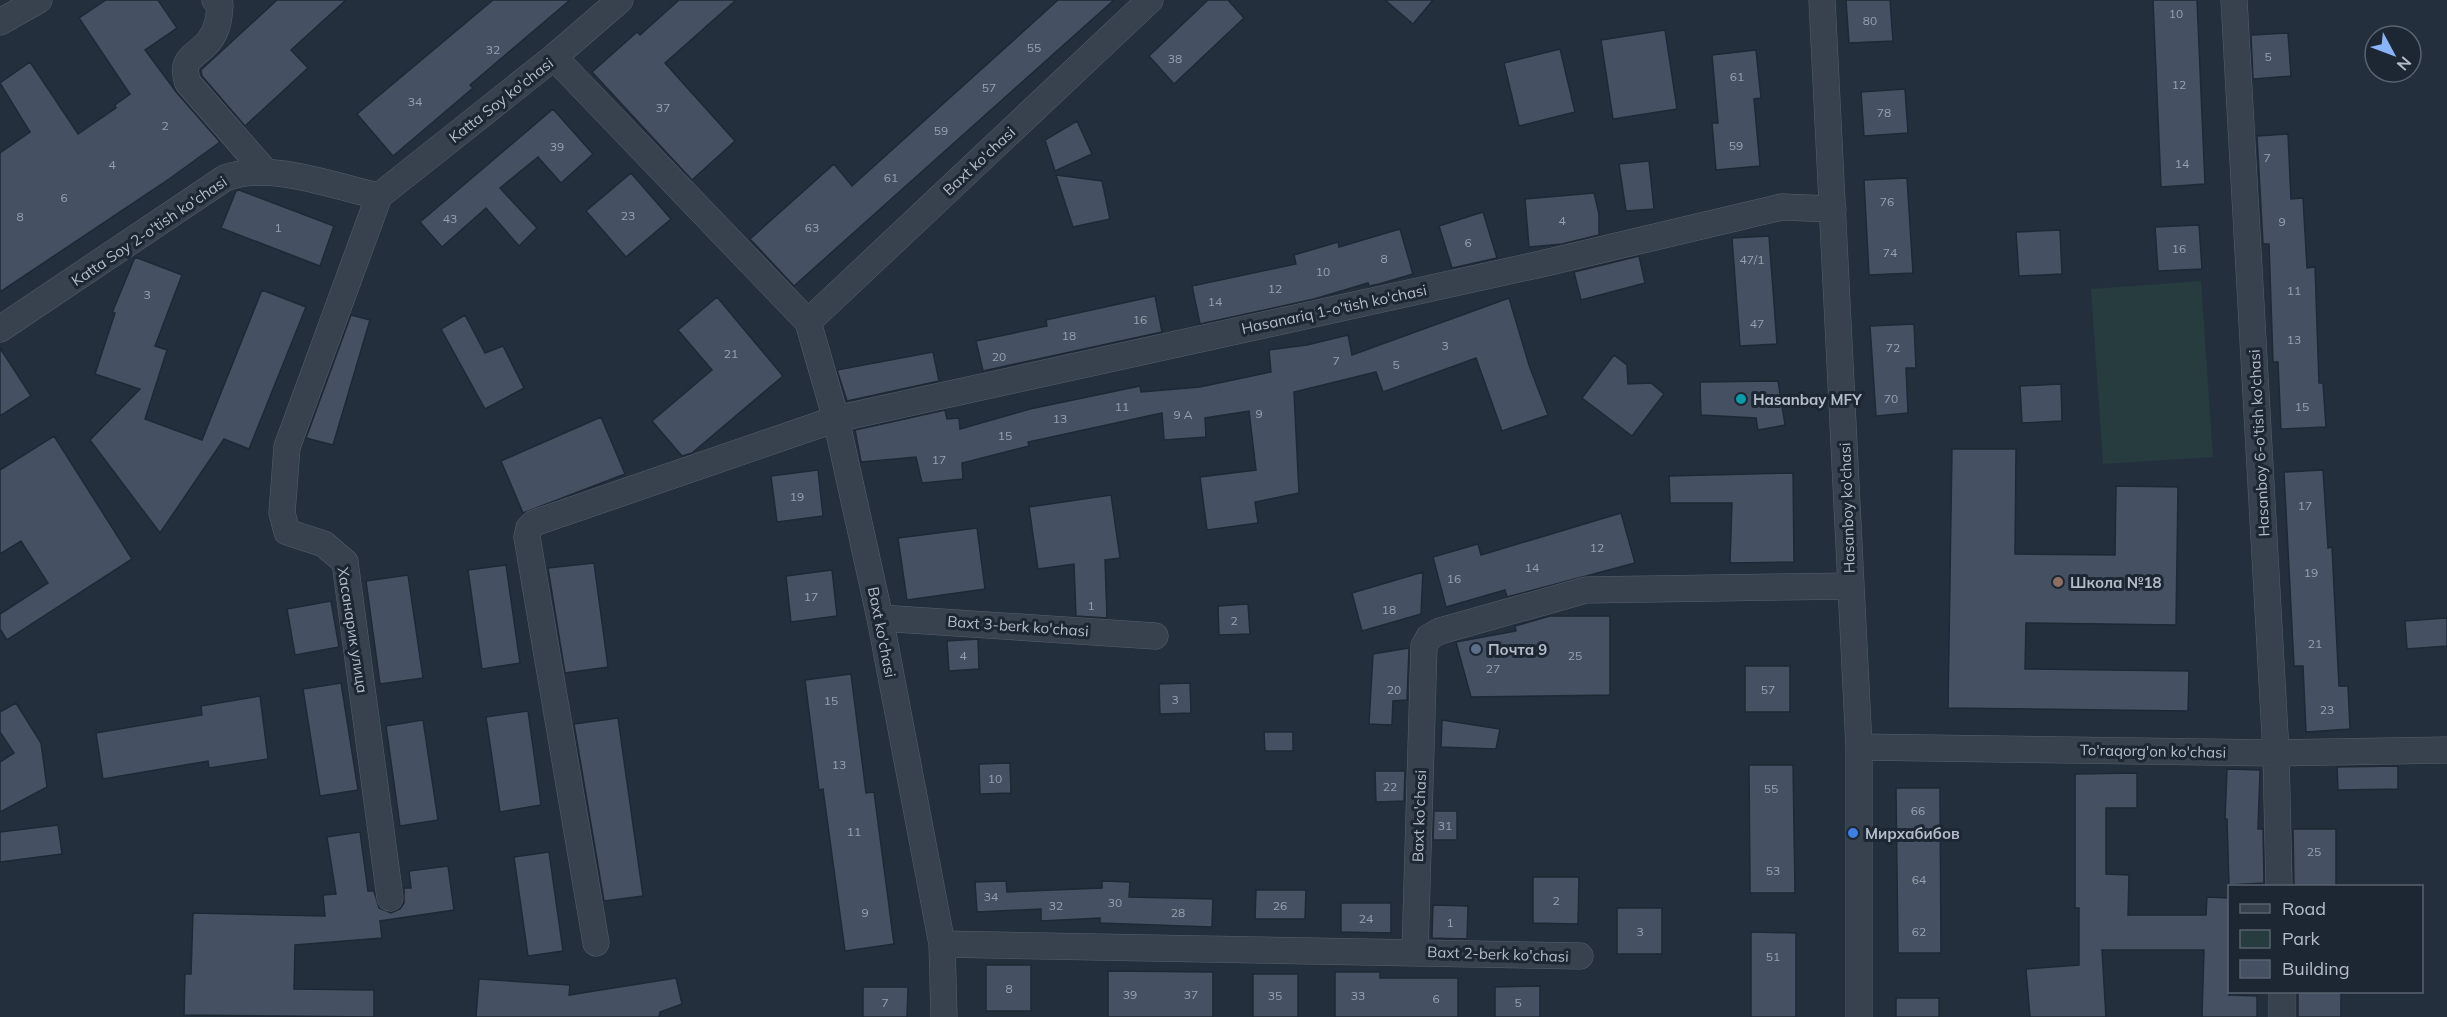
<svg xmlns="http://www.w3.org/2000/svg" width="2447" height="1017" font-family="Mulish,sans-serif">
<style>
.green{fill:#263c3f}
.building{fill:#455162;stroke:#1f2835;stroke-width:1.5}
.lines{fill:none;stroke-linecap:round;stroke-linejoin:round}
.minor-casing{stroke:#565f6c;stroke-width:27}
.minor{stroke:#38414e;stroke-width:26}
.culture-dot{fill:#0f9aa8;stroke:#1d2633;stroke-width:2}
.education-dot{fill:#8d6e63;stroke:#1d2633;stroke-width:2}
.service-dot{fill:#5c6f8a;stroke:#1d2633;stroke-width:2}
.shop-dot{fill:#3f7fe0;stroke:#1d2633;stroke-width:2}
.labels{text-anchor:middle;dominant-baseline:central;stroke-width:6;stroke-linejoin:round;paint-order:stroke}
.number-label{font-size:12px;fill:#98a1af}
.street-label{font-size:15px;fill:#b4bcc9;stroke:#1d2633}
.poi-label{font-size:15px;font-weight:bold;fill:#b4bcc9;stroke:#1d2633;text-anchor:start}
</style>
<rect width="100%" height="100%" fill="#242f3e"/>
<!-- green -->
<path class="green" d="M 2201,281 L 2213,457 L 2103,464 L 2091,289 Z"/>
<!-- building -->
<path class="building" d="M 106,0 L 158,0 L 177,28 L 145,50 L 177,93 L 220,142 L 169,179 L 0,292 L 0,153 L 30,132 L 0,83 L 30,62 L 78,134 L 116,108 L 115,105 L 130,94 L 79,18 Z
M 277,0 L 346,0 L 291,50 L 308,68 L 245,126 L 202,76 L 201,70 Z
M 493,0 L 570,0 L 470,85 L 473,88 L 393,156 L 357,114 Z
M 679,0 L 736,0 L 665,63 L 735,141 L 692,180 L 592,72 L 637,32 L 640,35 Z
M 1058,0 L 1114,0 L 794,286 L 750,239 L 834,164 L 852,186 Z
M 1208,0 L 1228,0 L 1244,18 L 1174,84 L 1149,56 Z
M 1385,0 L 1433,0 L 1413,24 Z
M 1846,0 L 1890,0 L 1893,41 L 1849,43 Z
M 2153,0 L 2197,0 L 2205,184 L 2161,187 Z
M 1665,30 L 1677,109 L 1613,119 L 1601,40 Z
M 2288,33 L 2291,76 L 2253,79 L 2251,35 Z
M 1560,49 L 1575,112 L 1519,126 L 1504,63 Z
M 1756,50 L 1761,98 L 1754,99 L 1760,166 L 1716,170 L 1712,123 L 1718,123 L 1712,55 Z
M 1905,89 L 1908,133 L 1864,136 L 1861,92 Z
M 553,109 L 593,154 L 561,183 L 538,157 L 500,188 L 537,228 L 519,246 L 486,208 L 442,247 L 420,222 Z
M 1077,121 L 1092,154 L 1055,171 L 1045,140 Z
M 2288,134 L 2291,199 L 2303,198 L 2307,268 L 2315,267 L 2319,383 L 2323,383 L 2326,427 L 2281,429 L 2278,362 L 2273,362 L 2269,244 L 2263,244 L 2257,136 Z
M 1649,161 L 1654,209 L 1626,211 L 1619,164 Z
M 631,173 L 671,219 L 626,257 L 586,211 Z
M 1056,175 L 1102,181 L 1110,219 L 1073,227 Z
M 1907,178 L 1913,273 L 1869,275 L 1864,180 Z
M 239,190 L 334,226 L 320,266 L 221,228 L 236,191 Z
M 1594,193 L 1599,214 L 1599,235 L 1562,244 L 1529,247 L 1525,199 Z
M 1483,212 L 1497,258 L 1452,268 L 1439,226 Z
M 2199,225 L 2202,269 L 2158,271 L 2155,227 Z
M 1400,229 L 1413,274 L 1379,284 L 1369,286 L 1368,283 L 1314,299 L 1200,324 L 1192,286 L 1296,264 L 1294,255 L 1338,242 L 1339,247 Z
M 2060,230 L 2062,274 L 2019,276 L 2016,232 Z
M 1769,236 L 1777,344 L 1740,346 L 1732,238 Z
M 1639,256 L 1645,283 L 1581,300 L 1574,272 Z
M 135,257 L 182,275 L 155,346 L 167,350 L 145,419 L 202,440 L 262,290 L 306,307 L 249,449 L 224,439 L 160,533 L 90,440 L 140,389 L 95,374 L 115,313 L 112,313 Z
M 1155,296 L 1162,332 L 983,371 L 976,341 L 1047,326 L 1046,320 Z
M 717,297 L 783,376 L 692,453 L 682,456 L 652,421 L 712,370 L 678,330 Z
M 1509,298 L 1529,365 L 1548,415 L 1502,431 L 1476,358 L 1383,392 L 1376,372 L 1294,392 L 1299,493 L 1255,502 L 1258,523 L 1207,530 L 1200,477 L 1256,470 L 1249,411 L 1205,418 L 1206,437 L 1164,440 L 1162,413 L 1028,442 L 1029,446 L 962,463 L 963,479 L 922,483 L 916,457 L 861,462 L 855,430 L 945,410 L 947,419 L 959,418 L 960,429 L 1030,409 L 1140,386 L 1141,392 L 1200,387 L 1271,372 L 1269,350 L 1307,345 L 1348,335 L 1352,355 Z
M 351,315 L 370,320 L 333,445 L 306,438 Z
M 465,315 L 485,353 L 503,346 L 524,388 L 485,409 L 441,329 Z
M 1914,324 L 1916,368 L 1906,368 L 1908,413 L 1876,416 L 1870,326 Z
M 0,348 L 31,396 L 0,416 Z
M 933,352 L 939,381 L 847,401 L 837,370 Z
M 1614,355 L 1627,365 L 1628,384 L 1651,383 L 1664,394 L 1632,436 L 1582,398 Z
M 1778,381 L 1785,425 L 1758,430 L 1756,418 L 1701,415 L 1700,382 Z
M 2061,384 L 2062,421 L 2022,423 L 2020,386 Z
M 601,417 L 625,474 L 523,513 L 501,461 Z
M 54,436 L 132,559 L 7,640 L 0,629 L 0,614 L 48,583 L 21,541 L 0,554 L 0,470 Z
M 1952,449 L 2016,449 L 2015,554 L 2115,555 L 2116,486 L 2178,487 L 2176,625 L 2026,623 L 2025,669 L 2189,671 L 2188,711 L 1948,708 Z
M 818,470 L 823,516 L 777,522 L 771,476 Z
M 2323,470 L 2328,548 L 2332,547 L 2339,686 L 2348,686 L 2350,729 L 2306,732 L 2303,666 L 2294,666 L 2284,472 Z
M 1793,473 L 1794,562 L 1730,563 L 1732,503 L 1670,503 L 1669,476 Z
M 1111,495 L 1120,558 L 1105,560 L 1107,618 L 1076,616 L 1074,564 L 1038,569 L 1029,507 Z
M 1621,513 L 1635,563 L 1507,597 L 1505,590 L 1446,607 L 1433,557 L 1478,544 L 1481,555 Z
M 977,528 L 985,589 L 907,600 L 898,538 Z
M 594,563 L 608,667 L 565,673 L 548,568 Z
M 506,565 L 520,663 L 482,669 L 468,570 Z
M 832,570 L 837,616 L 791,622 L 786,576 Z
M 1423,572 L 1421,614 L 1362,631 L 1352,593 Z
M 408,575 L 423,678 L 380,684 L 366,581 Z
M 331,601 L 339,647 L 295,655 L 287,609 Z
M 1248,604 L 1250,634 L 1219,635 L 1218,606 Z
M 1550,616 L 1610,616 L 1610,695 L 1471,697 L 1456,642 L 1516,631 L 1515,626 Z
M 2447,618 L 2447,646 L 2407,649 L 2405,621 Z
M 978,639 L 979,669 L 949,671 L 947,641 Z
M 1409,648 L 1407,700 L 1393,701 L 1392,725 L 1369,724 L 1373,654 Z
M 1745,666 L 1790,666 L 1790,712 L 1745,712 Z
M 851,674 L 866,793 L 874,792 L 894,944 L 845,951 L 823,789 L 819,790 L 805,680 Z
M 341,683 L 358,790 L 320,796 L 303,689 Z
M 1190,683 L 1191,713 L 1160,714 L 1159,684 Z
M 260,696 L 268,759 L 209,768 L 208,761 L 103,779 L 96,733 L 202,715 L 201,706 Z
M 16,703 L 41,743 L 47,787 L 0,812 L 0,762 L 14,753 L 0,732 L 0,712 Z
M 528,711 L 541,805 L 500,812 L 486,717 Z
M 618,718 L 643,896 L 604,901 L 574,724 Z
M 423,720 L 438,820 L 400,826 L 386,726 Z
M 1442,720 L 1500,729 L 1496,749 L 1441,747 Z
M 1264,732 L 1293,732 L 1293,751 L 1265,751 Z
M 1010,763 L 1011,793 L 980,794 L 979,764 Z
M 1749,765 L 1793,765 L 1795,893 L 1750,893 Z
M 2398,766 L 2398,789 L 2338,790 L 2337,767 Z
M 2227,769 L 2260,770 L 2258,829 L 2263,829 L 2264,883 L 2229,885 L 2227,819 L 2225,819 Z
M 1375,771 L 1405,771 L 1404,801 L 1376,802 Z
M 2137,773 L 2137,808 L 2106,808 L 2106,874 L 2129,875 L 2128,915 L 2206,915 L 2207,897 L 2229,898 L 2229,995 L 2257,996 L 2257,1017 L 2202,1017 L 2204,950 L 2102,950 L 2106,1017 L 2030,1017 L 2026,969 L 2079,965 L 2079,908 L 2075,908 L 2075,774 Z
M 1896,788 L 1940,788 L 1941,953 L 1898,953 Z
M 1434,811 L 1457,811 L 1457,840 L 1433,840 Z
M 58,825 L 62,854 L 0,862 L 0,832 Z
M 2293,829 L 2336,829 L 2336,886 L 2294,886 Z
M 360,832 L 368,891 L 374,891 L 379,908 L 391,913 L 400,909 L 404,903 L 404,888 L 411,888 L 409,871 L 448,866 L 454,910 L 380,921 L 382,938 L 295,945 L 294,989 L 374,990 L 374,1017 L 184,1015 L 185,974 L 191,974 L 193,913 L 325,916 L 323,895 L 336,894 L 327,837 Z
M 549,852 L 563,951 L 528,956 L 514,857 Z
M 1533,877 L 1579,877 L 1578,924 L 1533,923 Z
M 1006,881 L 1007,892 L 1102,888 L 1102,881 L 1130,882 L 1129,897 L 1213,899 L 1212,927 L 1100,923 L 1100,918 L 1041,921 L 1041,909 L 977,912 L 975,882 Z
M 1256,890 L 1306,890 L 1305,919 L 1255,919 Z
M 1341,903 L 1391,903 L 1391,933 L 1341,932 Z
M 1433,905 L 1468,906 L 1467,939 L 1432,938 Z
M 1617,908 L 1662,908 L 1662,954 L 1617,954 Z
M 1751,932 L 1796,933 L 1796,1017 L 1751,1017 Z
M 986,965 L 1031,965 L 1031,1011 L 986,1011 Z
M 1108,971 L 1213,972 L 1213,1017 L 1108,1017 Z
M 1335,972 L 1380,972 L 1380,978 L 1458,978 L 1458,1017 L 1335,1017 Z
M 1253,974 L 1298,974 L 1298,1017 L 1253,1017 Z
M 676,978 L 682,1004 L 660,1012 L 659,1017 L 476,1017 L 479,979 L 570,985 L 569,995 Z
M 1540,986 L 1540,1017 L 1495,1017 L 1495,987 Z
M 863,987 L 908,987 L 907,1017 L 863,1017 Z
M 2298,992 L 2341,992 L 2341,1017 L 2298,1017 Z
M 1896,998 L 1939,998 L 1939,1017 L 1896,1017 Z"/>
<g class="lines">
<defs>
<path id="minor" d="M 215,0 L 220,5 C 219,19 218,29 209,41 C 196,57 179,57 188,83 L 264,170
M 1822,0 L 1859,747 L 1859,1017
M 2234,0 L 2276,753 L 2279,886
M 0,22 L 39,0
M 554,57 L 808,322 L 836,419 L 880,618 L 942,944 L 944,1017
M 379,196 L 287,447 L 282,513 L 287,532 L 324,544 L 345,562 L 390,898
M 379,196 L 554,57 L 620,0
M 808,322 L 1150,0
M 0,329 L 225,178 C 271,161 332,186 379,196
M 880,618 L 1155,636
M 1859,747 L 2276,753 L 2447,750
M 596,943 L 527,537 L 529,528 L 534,523 L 836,419 L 1541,264 L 1782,207 L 1833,209
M 942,944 L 1580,956
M 1415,952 L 1424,646 L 1429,637 L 1440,631 L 1586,590 L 1850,586
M 2282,992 L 2282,1017"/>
</defs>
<!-- minor casing -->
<use href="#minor" class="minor-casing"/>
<!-- minor -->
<use href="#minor" class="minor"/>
</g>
<!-- markers -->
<circle class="culture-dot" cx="1741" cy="399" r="6"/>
<circle class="education-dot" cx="2058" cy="582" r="6"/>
<circle class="service-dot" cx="1476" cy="649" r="6"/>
<circle class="shop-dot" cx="1853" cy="833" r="6"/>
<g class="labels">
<!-- number labels -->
<g class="number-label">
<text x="2176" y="13">10</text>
<text x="1870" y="20">80</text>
<text x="1034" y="47">55</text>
<text x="493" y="49">32</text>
<text x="2268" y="56">5</text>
<text x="1175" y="58">38</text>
<text x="1737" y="76">61</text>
<text x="2179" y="84">12</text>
<text x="989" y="87">57</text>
<text x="415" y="101">34</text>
<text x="663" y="107">37</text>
<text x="1884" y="112">78</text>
<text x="165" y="125">2</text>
<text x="941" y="130">59</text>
<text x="1736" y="145">59</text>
<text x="557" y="146">39</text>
<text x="2267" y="157">7</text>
<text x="2182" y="163">14</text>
<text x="112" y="164">4</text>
<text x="891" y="177">61</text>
<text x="64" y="197">6</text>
<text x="1887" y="201">76</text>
<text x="628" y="215">23</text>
<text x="20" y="216">8</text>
<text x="450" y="218">43</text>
<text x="1562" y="220">4</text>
<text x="2282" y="221">9</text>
<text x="278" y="227">1</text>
<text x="812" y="227">63</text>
<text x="1468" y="242">6</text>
<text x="2179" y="248">16</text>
<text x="1890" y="252">74</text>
<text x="1384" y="258">8</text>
<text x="1752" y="259">47/1</text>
<text x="1323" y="271">10</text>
<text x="1275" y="288">12</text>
<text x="2294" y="290">11</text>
<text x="147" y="294">3</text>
<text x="1215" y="301">14</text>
<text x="1140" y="319">16</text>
<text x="1757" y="323">47</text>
<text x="1069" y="335">18</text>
<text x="2294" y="339">13</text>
<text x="1445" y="345">3</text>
<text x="1893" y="347">72</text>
<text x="731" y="353">21</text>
<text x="999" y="356">20</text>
<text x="1336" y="360">7</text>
<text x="1396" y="364">5</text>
<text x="1891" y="398">70</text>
<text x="1122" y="406">11</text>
<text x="2302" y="406">15</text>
<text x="1259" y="413">9</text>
<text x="1183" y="414">9 A</text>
<text x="1060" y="418">13</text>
<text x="1005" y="435">15</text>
<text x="939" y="459">17</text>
<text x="797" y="496">19</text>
<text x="2305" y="505">17</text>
<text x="1597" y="547">12</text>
<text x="1532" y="567">14</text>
<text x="2311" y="572">19</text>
<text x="1454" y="578">16</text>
<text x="811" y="596">17</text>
<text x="1091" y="605">1</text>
<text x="1389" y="609">18</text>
<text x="1234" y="620">2</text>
<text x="2315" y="643">21</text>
<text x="963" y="655">4</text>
<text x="1575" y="655">25</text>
<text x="1493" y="668">27</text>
<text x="1394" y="689">20</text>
<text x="1768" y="689">57</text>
<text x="1175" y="699">3</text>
<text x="831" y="700">15</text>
<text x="2327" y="709">23</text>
<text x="839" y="764">13</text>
<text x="995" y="778">10</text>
<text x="1390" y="786">22</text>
<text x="1771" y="788">55</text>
<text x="1918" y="810">66</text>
<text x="1445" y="825">31</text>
<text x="854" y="831">11</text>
<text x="2314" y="851">25</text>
<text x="1773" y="870">53</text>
<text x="1919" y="879">64</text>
<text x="991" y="896">34</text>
<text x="1556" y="900">2</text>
<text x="1115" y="902">30</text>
<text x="1056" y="905">32</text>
<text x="1280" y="905">26</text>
<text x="865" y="912">9</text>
<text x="1178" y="912">28</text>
<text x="1366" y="918">24</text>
<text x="1450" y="922">1</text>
<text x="1640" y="931">3</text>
<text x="1919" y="931">62</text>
<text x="1773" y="956">51</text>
<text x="1009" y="988">8</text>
<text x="1130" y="994">39</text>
<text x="1191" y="994">37</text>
<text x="1275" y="995">35</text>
<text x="1358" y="995">33</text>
<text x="1436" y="998">6</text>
<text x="885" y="1002">7</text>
<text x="1518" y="1002">5</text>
</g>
<!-- street labels -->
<g class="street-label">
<text transform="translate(501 100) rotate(-38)">Katta Soy ko'chasi</text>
<text transform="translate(979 161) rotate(-43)">Baxt ko'chasi</text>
<text transform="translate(149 231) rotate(-34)">Katta Soy 2-o'tish ko'chasi</text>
<text transform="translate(1334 309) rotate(-12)">Hasanariq 1-o'tish ko'chasi</text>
<text transform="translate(2259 443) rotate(-93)">Hasanboy 6-o'tish ko'chasi</text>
<text transform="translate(1847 508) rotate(-92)">Hasanboy ko'chasi</text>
<text transform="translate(1018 626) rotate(4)">Baxt 3-berk ko'chasi</text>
<text transform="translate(353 630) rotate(81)">Хасанарик улица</text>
<text transform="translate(882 632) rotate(79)">Baxt ko'chasi</text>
<text transform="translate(2153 751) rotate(1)">To'raqorg'on ko'chasi</text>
<text transform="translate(1419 816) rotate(-88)">Baxt ko'chasi</text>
<text transform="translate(1498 954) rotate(2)">Baxt 2-berk ko'chasi</text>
</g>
<!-- poi labels -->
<g class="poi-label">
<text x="1753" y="399">Hasanbay MFY</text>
<text x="2070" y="582">Школа №18</text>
<text x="1488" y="649">Почта 9</text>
<text x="1865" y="833">Мирхабибов</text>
</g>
</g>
<!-- legend -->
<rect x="2228" y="885" width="195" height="108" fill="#1d2633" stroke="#59626f" stroke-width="1.5"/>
<rect x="2240" y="904" width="30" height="9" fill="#38414e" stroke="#59626f" stroke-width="1.5"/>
<text x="2282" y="915" font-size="18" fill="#b4bcc9">Road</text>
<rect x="2240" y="930" width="30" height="18" fill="#263c3f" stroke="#59626f" stroke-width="1.5"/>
<text x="2282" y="945" font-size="18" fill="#b4bcc9">Park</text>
<rect x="2240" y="960" width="30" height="18" fill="#455162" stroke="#59626f" stroke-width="1.5"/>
<text x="2282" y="975" font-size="18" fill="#b4bcc9">Building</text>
<!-- north arrow -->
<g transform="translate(2393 54) rotate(131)"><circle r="28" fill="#1d2633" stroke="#59626f" stroke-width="1.5"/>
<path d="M0-4.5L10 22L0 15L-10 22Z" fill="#8ab4f8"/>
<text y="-9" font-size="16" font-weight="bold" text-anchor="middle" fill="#b4bcc9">N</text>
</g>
</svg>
